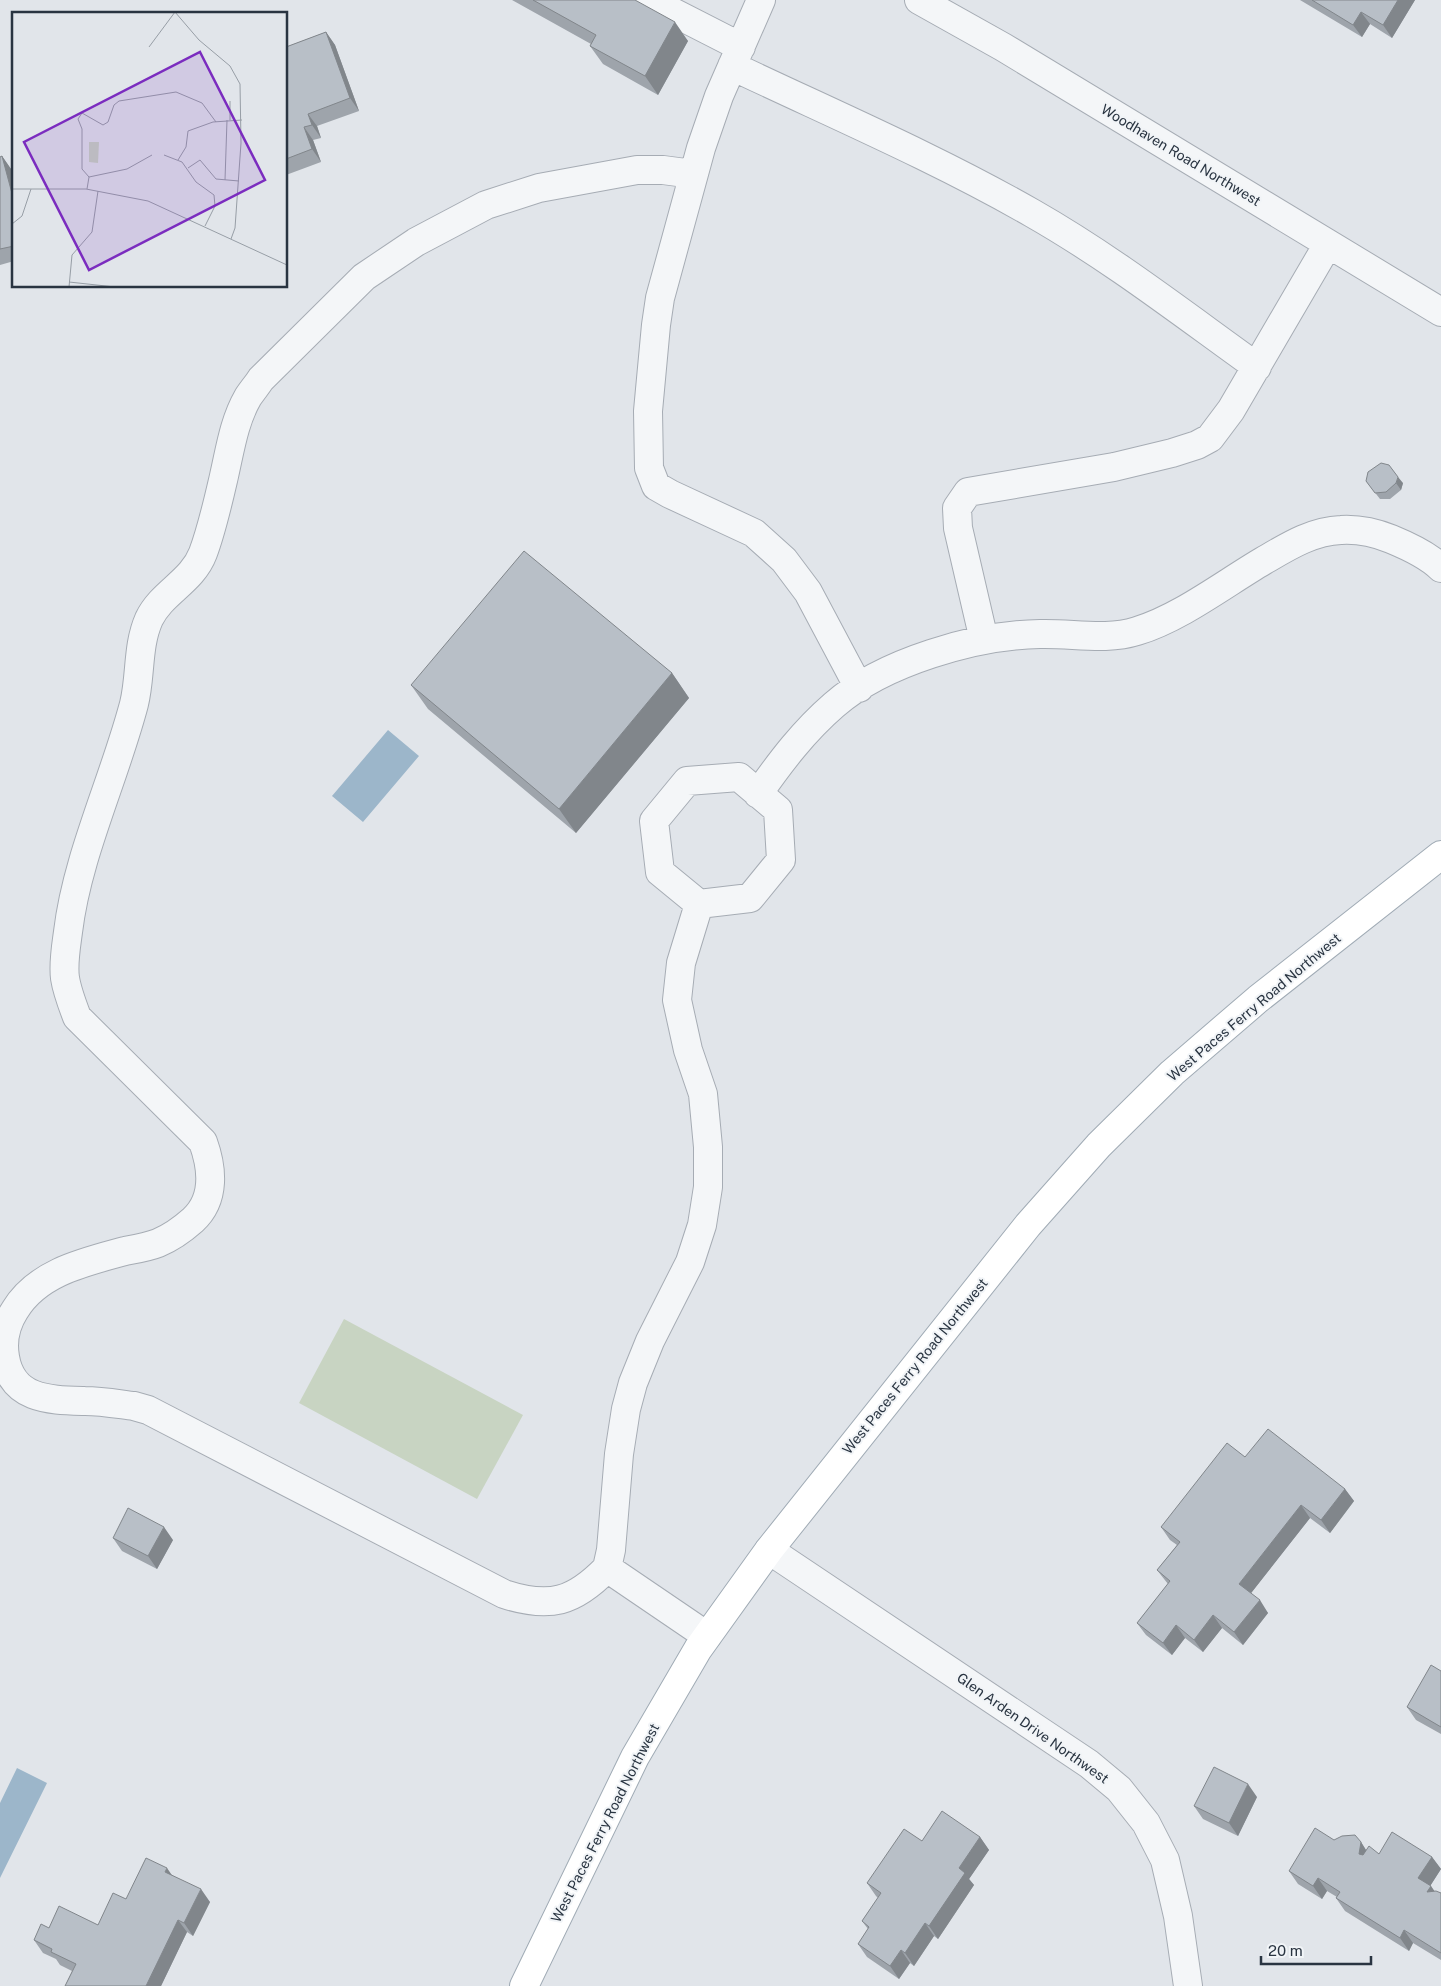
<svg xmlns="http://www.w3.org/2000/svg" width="1441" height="1986" font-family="'Public Sans',sans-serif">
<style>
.green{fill:#c8d4c2}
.water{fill:#9cb6ca}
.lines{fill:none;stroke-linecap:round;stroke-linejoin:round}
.minor-casing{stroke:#a6acb4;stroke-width:30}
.major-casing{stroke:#a0abb5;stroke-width:30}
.minor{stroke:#f4f6f8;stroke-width:28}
.major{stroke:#fff;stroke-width:28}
.wall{fill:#9ea4ab}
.shaded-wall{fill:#81868b}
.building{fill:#b8bfc7;stroke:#81868b}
.labels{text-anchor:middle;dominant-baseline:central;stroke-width:4;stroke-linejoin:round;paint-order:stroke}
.street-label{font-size:14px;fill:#293441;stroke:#f1f4f7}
.inset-road{fill:none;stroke:#979ea6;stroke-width:1}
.view{fill:#7b2cbf;fill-opacity:0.15;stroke:#7b2cbf;stroke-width:2.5}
.inset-edge{fill:none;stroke:#293441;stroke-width:2.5}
</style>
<rect width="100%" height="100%" fill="#e1e5ea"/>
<!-- green -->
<path class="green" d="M 344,1319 L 523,1415 L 477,1499 L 299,1403 Z"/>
<!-- water -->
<path class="water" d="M 388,730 L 419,756 L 363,822 L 332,796 Z
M 17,1768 L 47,1783 L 0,1878 L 0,1803 Z"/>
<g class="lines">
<defs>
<path id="minor" d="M 649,0 L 741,47
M 761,0 L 719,96 L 701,148 L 660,298 L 656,325 L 648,411 L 649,468 L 656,486 L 670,494 L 754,533 L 784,560 L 808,592 L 859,688
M 919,0 L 1003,47 L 1441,312
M 732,66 C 833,114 936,158 1032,213 C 1111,258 1183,314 1257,367
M 984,640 L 958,528 L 957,508 L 968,492 L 1114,467 L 1172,453 L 1197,445 L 1210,438 L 1231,410 L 1328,244
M 739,777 L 778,810 L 781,860 L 750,898 L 699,904 L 660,872 L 654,821 L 687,781 Z
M 758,794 C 781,761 804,731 834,705 C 883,662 976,635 1040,634 C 1073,633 1106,641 1137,631 C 1180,618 1224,584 1263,561 C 1287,547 1312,531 1341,530 C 1358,529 1376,533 1391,539 C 1408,546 1428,555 1441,568
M 699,904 L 681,963 L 677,1000 L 688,1050 L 703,1094 L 708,1147 L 708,1187 L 702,1225 L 690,1262 L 650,1341 L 633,1383 L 626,1409 L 619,1454 L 611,1550 L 607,1568 L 707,1636
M 769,1550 L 1089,1764 L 1119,1789 L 1146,1823 L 1165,1860 L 1178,1916 L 1188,1986
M 607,1568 C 574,1602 550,1609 504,1594 L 148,1410 L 134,1406 C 118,1404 101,1401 85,1401 C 49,1400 12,1400 5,1357 C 2,1340 6,1324 15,1310 C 38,1272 85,1262 125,1251 C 136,1249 148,1247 158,1243 C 170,1238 184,1228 193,1220 C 216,1199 212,1167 203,1142 L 77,1017 C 72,1004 67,991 65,978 C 63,963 66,947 68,932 C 77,856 114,780 134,704 C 141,676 137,646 149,619 C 162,592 192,582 203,553 C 212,529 218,502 224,476 C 230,450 234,421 248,397 C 252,391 257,385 261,379 L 364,277 L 416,242 L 486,205 L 539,188 L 637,170 L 663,170 L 693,174"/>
<path id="major" d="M 524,1986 L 635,1757 L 698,1649 L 769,1550 L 1028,1225 L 1099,1145 L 1172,1073 L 1258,999 L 1441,855"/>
</defs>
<!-- minor casing -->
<use href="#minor" class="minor-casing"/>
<!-- major casing -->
<use href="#major" class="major-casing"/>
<!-- minor -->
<use href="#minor" class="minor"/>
<!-- major -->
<use href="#major" class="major"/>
</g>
<!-- wall -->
<path class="wall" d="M 512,0 L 635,0 L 688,41 L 658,95 L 603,64 L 590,46 L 591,44 Z
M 1300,0 L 1415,0 L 1392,38 L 1370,24 L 1362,37 Z
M 326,32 L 335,45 L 359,111 L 317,126 L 321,138 L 313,140 L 321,162 L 286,175 L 286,47 Z
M 2,156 L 11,169 L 14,179 L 14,261 L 0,265 L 0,157 Z
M 1366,481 L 1403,483 L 1401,490 L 1390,499 L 1380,499 Z
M 672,673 L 689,698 L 576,833 L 428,709 L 411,685 Z
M 1245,1457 L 1345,1489 L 1354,1501 L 1330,1533 L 1310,1518 L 1251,1593 L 1268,1613 L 1243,1645 L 1222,1628 L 1203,1652 L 1185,1638 L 1172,1655 L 1146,1635 L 1137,1623 L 1168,1584 L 1157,1570 L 1177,1545 L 1170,1540 L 1161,1527 Z
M 113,1538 L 173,1540 L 157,1569 L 122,1551 Z
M 1441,1671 L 1441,1734 L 1416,1720 L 1407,1707 Z
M 1257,1797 L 1238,1836 L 1203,1819 L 1194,1806 Z
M 980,1837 L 989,1850 L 969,1879 L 974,1885 L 938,1939 L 934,1936 L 914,1966 L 910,1963 L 899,1979 L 867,1957 L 858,1944 L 868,1929 L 862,1921 L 878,1898 L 876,1896 L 867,1883 L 922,1841 Z
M 1334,1840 L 1361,1842 L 1366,1850 L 1379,1854 L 1432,1857 L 1441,1869 L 1430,1886 L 1434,1891 L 1441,1893 L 1441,1960 L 1413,1943 L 1409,1951 L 1345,1911 L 1336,1898 L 1337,1897 L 1327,1891 L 1322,1899 L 1298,1884 L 1289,1871 Z
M 172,1875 L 210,1902 L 193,1936 L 187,1932 L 161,1986 L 65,1986 L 72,1971 L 60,1965 L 56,1959 L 43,1953 L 34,1940 L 49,1928 L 98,1925 L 126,1899 Z"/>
<!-- shaded-wall -->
<path class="shaded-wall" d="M 1398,0 L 1415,0 L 1392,38 L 1383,25 Z
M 1361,12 L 1370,24 L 1362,37 L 1353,25 Z
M 675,22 L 688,41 L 658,95 L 645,76 Z
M 326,32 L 335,45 L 359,111 L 350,98 Z
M 308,114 L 317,126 L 321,138 L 312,125 Z
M 304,127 L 313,140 L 321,162 L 312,149 Z
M 2,156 L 11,169 L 14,179 L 14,201 Z
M 1398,477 L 1403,483 L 1401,490 L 1396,483 Z
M 672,673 L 689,698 L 576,833 L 559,809 Z
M 1345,1489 L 1354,1501 L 1330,1533 L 1321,1520 Z
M 1301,1505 L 1310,1518 L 1248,1597 L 1239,1584 Z
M 164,1527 L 173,1540 L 157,1569 L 148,1556 Z
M 1260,1600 L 1268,1613 L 1243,1645 L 1234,1632 Z
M 1213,1615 L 1222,1628 L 1203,1652 L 1194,1640 Z
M 1176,1625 L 1185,1638 L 1172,1655 L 1163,1643 Z
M 1248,1784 L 1257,1797 L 1238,1836 L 1229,1823 Z
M 980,1837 L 989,1850 L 969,1879 L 974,1885 L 938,1939 L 929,1926 L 959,1868 Z
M 1361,1842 L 1369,1855 L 1368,1866 L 1359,1854 Z
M 1432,1857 L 1441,1869 L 1427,1891 L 1418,1878 Z
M 167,1868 L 176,1881 L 165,1872 Z
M 1318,1878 L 1327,1891 L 1322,1899 L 1313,1886 Z
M 1431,1886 L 1440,1899 L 1427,1892 Z
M 201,1889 L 210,1902 L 193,1936 L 184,1923 Z
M 178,1920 L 187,1932 L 161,1986 L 146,1986 Z
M 925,1923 L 934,1936 L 914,1966 L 905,1953 Z
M 1404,1930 L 1413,1943 L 1409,1951 L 1400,1938 Z
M 901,1950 L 910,1963 L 899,1979 L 890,1966 Z"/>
<!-- building -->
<path class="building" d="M 533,0 L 635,0 L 675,22 L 645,76 L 590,46 L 596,35 Z
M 1312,0 L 1398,0 L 1383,25 L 1361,12 L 1353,25 Z
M 326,32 L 350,98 L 308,114 L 312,125 L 304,127 L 312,149 L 286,159 L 286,47 Z
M 2,156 L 14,201 L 14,246 L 0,249 L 0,157 Z
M 1381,463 L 1389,465 L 1398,477 L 1396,483 L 1386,492 L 1375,493 L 1366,481 L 1368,472 Z
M 524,551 L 672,673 L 559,809 L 411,685 Z
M 1268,1429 L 1345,1489 L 1321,1520 L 1301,1505 L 1239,1584 L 1260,1600 L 1234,1632 L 1213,1615 L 1194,1640 L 1176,1625 L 1163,1643 L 1137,1623 L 1170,1581 L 1157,1570 L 1180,1542 L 1161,1527 L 1227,1443 L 1245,1457 Z
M 128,1508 L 164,1527 L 148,1556 L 113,1538 Z
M 1431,1665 L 1441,1671 L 1441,1727 L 1407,1707 Z
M 1214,1767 L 1248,1784 L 1229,1823 L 1194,1806 Z
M 942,1811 L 980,1837 L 959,1868 L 965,1873 L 929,1926 L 925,1923 L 905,1953 L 901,1950 L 890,1966 L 858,1944 L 869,1927 L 862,1921 L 881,1893 L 867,1883 L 904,1829 L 922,1841 Z
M 1315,1828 L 1334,1840 L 1342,1836 L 1355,1835 L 1361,1842 L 1359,1854 L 1363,1855 L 1369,1846 L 1379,1854 L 1392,1832 L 1432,1857 L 1418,1878 L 1431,1886 L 1427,1892 L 1436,1891 L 1441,1893 L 1441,1953 L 1404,1930 L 1400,1938 L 1336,1898 L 1340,1892 L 1318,1878 L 1313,1886 L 1289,1871 Z
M 146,1858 L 167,1868 L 165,1872 L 201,1889 L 184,1923 L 178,1920 L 146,1986 L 65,1986 L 76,1964 L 51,1952 L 52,1949 L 34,1940 L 41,1924 L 49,1928 L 59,1906 L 98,1925 L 113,1893 L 126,1899 Z"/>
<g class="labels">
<!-- street labels -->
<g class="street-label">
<text transform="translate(1181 155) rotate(31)">Woodhaven Road Northwest</text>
<text transform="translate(1254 1007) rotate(-40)">West Paces Ferry Road Northwest</text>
<text transform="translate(915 1366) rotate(-51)">West Paces Ferry Road Northwest</text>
<text transform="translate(1033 1728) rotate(35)">Glen Arden Drive Northwest</text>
<text transform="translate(605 1823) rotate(-63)">West Paces Ferry Road Northwest</text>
</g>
</g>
<!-- overview -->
<g transform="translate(12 12)">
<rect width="275" height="275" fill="#e1e5ea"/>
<path d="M 77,130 L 87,130 L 86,151 L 77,150 Z" fill="#c8d4c2"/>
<path class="inset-road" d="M 163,0 L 187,28 L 218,54 L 228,72 L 229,131 L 223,216 L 219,227M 137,35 L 163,0M 218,89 L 218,108M 152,143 L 170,150 L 184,170 L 202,183 L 203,194 L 193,214M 166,148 L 174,135 L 176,119 L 201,110 L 230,108M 176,156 L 188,148 L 204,167 L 227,169M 77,165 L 70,157 L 70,117 L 66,107 L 70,101 L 91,113 L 96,110 L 102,93 L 107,89 L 164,80 L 190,91 L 204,110M 213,168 L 215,108M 0,177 L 74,177 L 136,189 L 275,253M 75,177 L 77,165 L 115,157 L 140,143M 0,212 L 10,204 L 19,177M 57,270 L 103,275M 57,275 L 60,243 L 80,220 L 86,179"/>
<path class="view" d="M 188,40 L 253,168 L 77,258 L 12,130 Z"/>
<rect width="275" height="275" class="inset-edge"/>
</g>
<!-- scale -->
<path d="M1261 1956v8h110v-8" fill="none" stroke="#293441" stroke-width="2.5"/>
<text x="1268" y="1956" font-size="15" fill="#293441" stroke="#f1f4f7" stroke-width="4" paint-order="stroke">20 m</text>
</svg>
